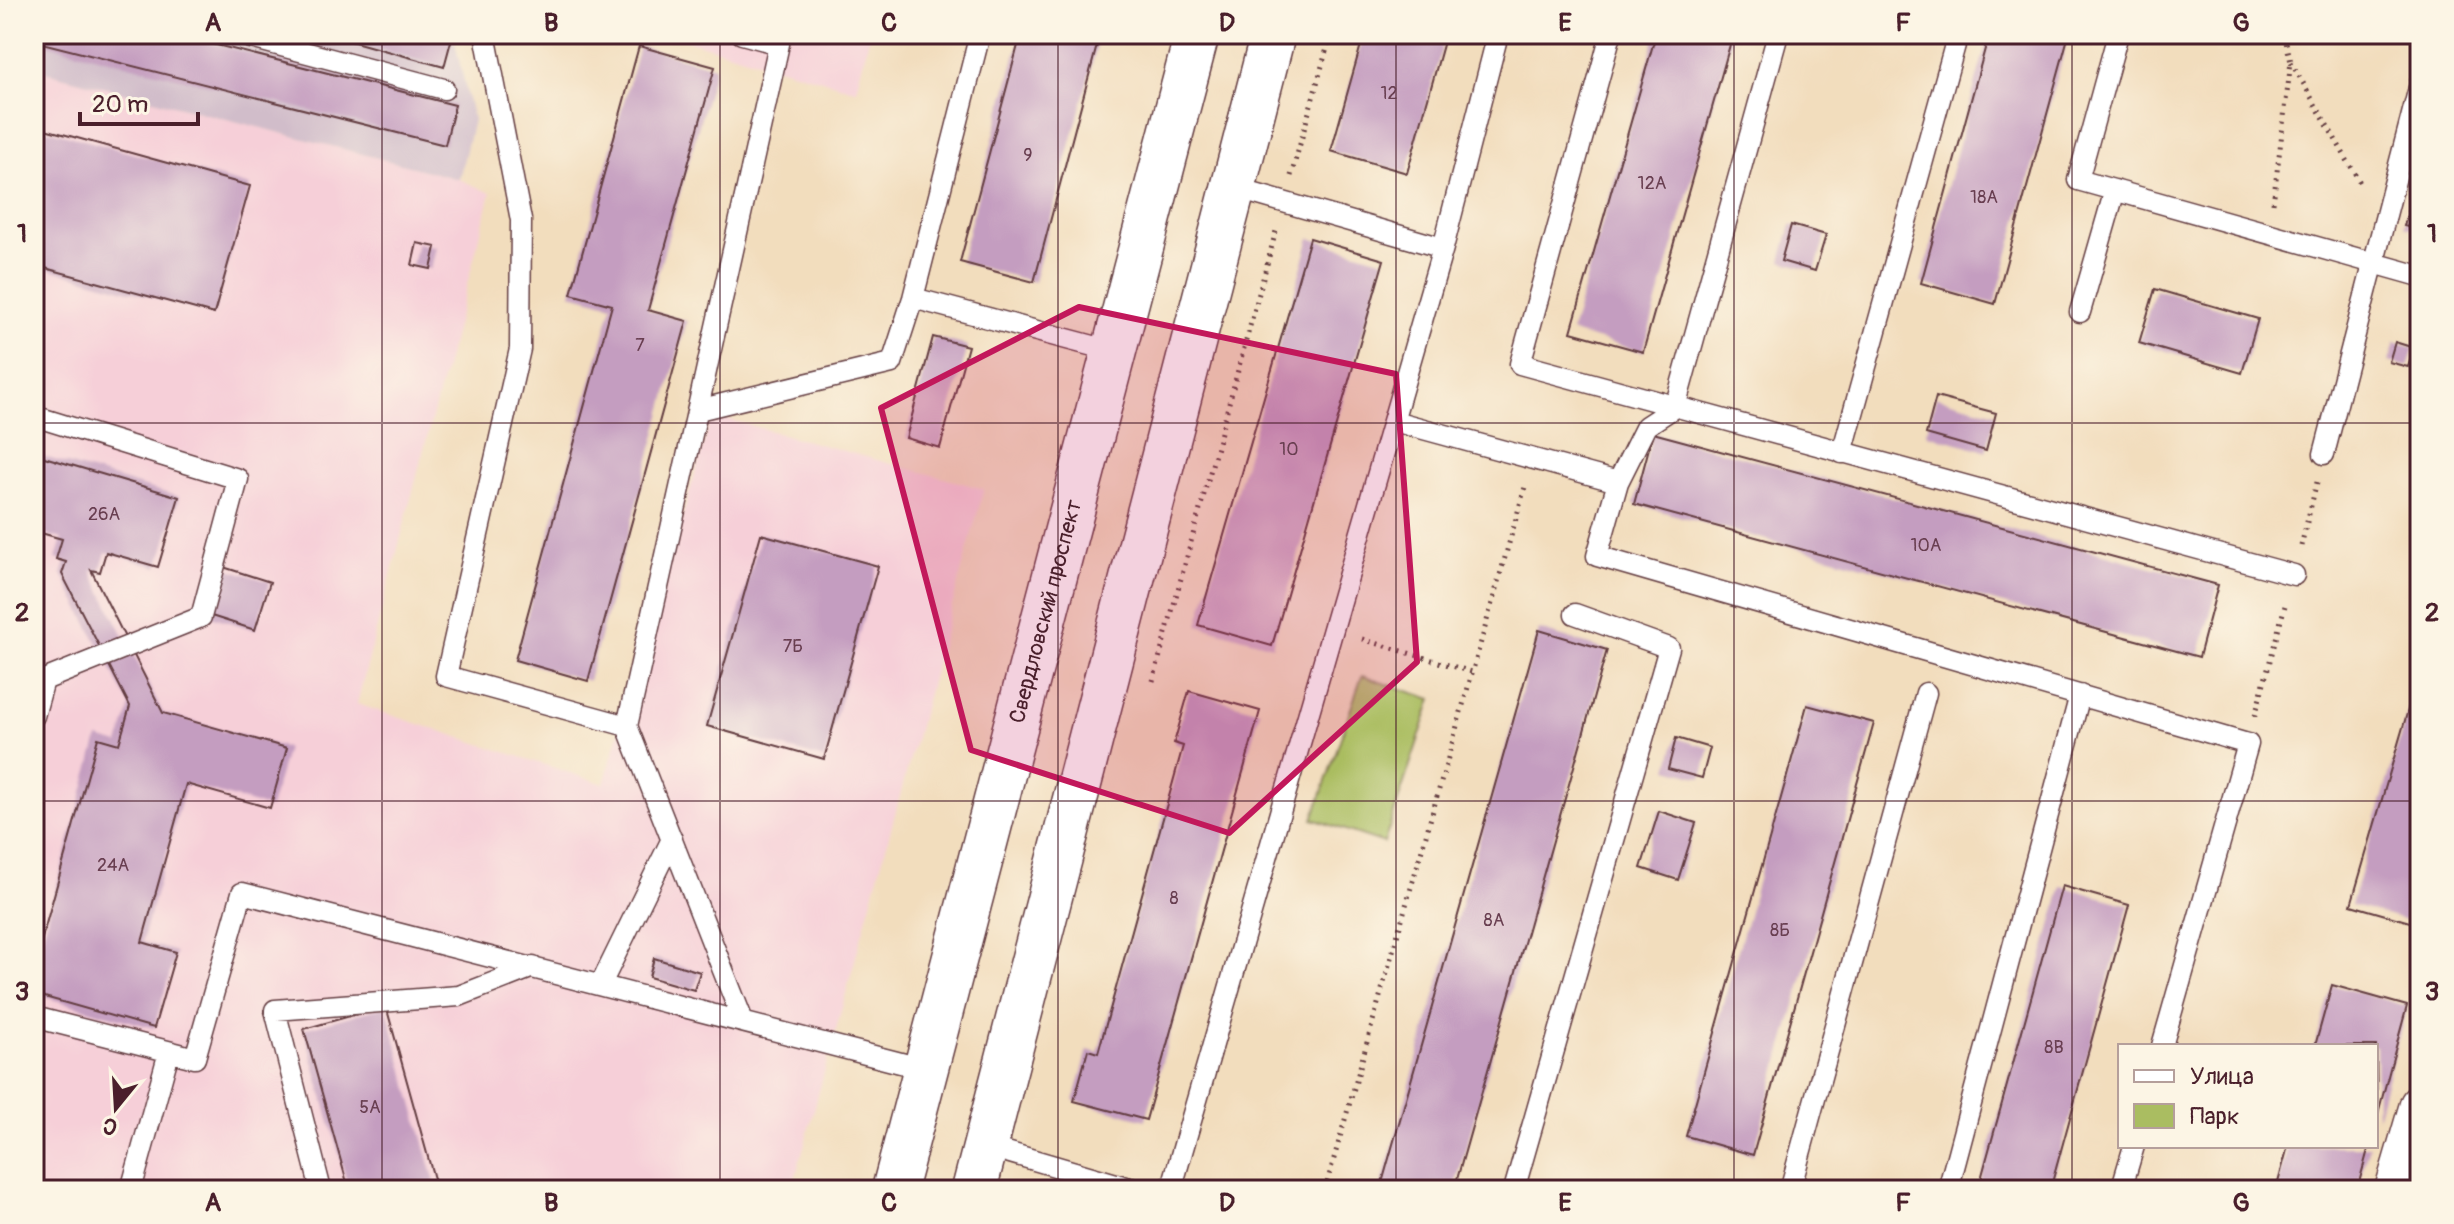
<svg xmlns="http://www.w3.org/2000/svg" width="2454" height="1224" font-family="Pangolin,sans-serif">
<style>
.built{fill:#f6cfd8}
.industrial{fill:#d1bdca}
.green{fill:#aabd61;stroke:#7a6e46;stroke-width:2}
.building{fill:#c49dc0}
.lines{fill:none;stroke-linecap:round;stroke-linejoin:round}
.service-casing{stroke:#633c41;stroke-width:23}
.minor-casing{stroke:#633c41;stroke-width:43}
.primary-casing{stroke:#633c41;stroke-width:47}
.path{stroke:#633c41;stroke-width:5;stroke-dasharray:2 6;stroke-linecap:butt}
.service{stroke:#fff;stroke-width:20}
.minor{stroke:#fff;stroke-width:40}
.primary{stroke:#fff;stroke-width:44}
.marked{fill:#c2185b;fill-opacity:0.2;stroke:#c2185b;stroke-width:6;stroke-linejoin:round}
.grid{fill:none;stroke:#4a1f2b;stroke-width:2;stroke-opacity:0.55}
.labels{text-anchor:middle;dominant-baseline:central;stroke-width:7;stroke-linejoin:round;paint-order:stroke}
.number-label{font-size:18px;fill:#683e50}
.street-label{font-size:22px;fill:#4a1f2b;stroke:#fcf5e5}
.neatline{fill:none;stroke:#4a1f2b;stroke-width:3}
.grid-label{font-size:26px;text-anchor:middle;font-weight:bold;fill:#4a1f2b}
</style>
<rect width="100%" height="100%" fill="#fcf5e5"/>
<filter id="ink" filterUnits="userSpaceOnUse"><feTurbulence type="fractalNoise" baseFrequency=".0125" numOctaves="2"/><feDisplacementMap in="SourceGraphic" scale="16" xChannelSelector="R" yChannelSelector="G"/><feConvolveMatrix kernelMatrix="1 2 1 2 8 2 1 2 1" color-interpolation-filters="sRGB"/></filter>
<filter id="wash" filterUnits="userSpaceOnUse"><feTurbulence type="fractalNoise" baseFrequency=".006" numOctaves="4" result="noise"/><feDisplacementMap in="SourceGraphic" scale="32" xChannelSelector="R" yChannelSelector="G"/><feGaussianBlur stdDeviation="1.8" result="paint"/><feColorMatrix in="noise" values="0 0 0 0 0 0 0 0 0 0 0 0 0 0 0 0 0 1.4 0 .05"/><feComposite in="paint" operator="in"/></filter>
<g filter="url(#wash)">
<rect width="100%" height="100%" fill="#f2ddbd"/>
<!-- built -->
<path class="built" d="M 665,34 L 870,34 L 856,90 Z
M 34,69 L 459,179 L 491,193 L 357,704 L 604,784 L 712,415 L 984,489 L 792,1190 L 34,1190 L 34,613 L 41,587 L 34,584 Z"/>
<!-- industrial -->
<path class="industrial" d="M 34,34 L 453,34 L 473,120 L 459,179 L 34,69 Z"/>
<!-- green -->
<path class="green" d="M 1362,676 L 1432,699 L 1384,843 L 1313,819 Z"/>
<g id="blocks">
<!-- building -->
<path class="building" d="M 34,34 L 173,34 L 455,105 L 445,145 L 34,41 Z
M 326,34 L 449,34 L 451,41 L 444,67 Z
M 1021,34 L 1100,34 L 1034,282 L 960,262 Z
M 1364,34 L 1446,34 L 1407,173 L 1331,151 Z
M 1656,34 L 1733,34 L 1643,352 L 1571,332 Z
M 1989,34 L 2069,34 L 1995,304 L 1921,283 Z
M 639,46 L 715,67 L 648,310 L 687,321 L 588,681 L 515,660 L 612,305 L 571,294 Z
M 34,126 L 250,186 L 214,314 L 34,265 Z
M 2419,174 L 2420,174 L 2420,230 L 2404,226 Z
M 1791,225 L 1826,235 L 1815,271 L 1781,261 Z
M 1310,238 L 1384,260 L 1272,646 L 1198,625 Z
M 417,243 L 436,247 L 431,269 L 412,265 Z
M 2155,289 L 2258,319 L 2242,373 L 2139,343 Z
M 933,337 L 968,346 L 940,448 L 906,438 Z
M 2395,342 L 2414,348 L 2408,367 L 2389,362 Z
M 1936,397 L 1996,413 L 1986,451 L 1926,434 Z
M 1653,433 L 2218,585 L 2199,657 L 1634,504 Z
M 34,454 L 179,497 L 158,567 L 106,552 L 100,572 L 91,570 L 163,713 L 287,748 L 270,808 L 186,784 L 142,942 L 176,952 L 154,1028 L 34,994 L 34,967 L 98,738 L 119,744 L 130,706 L 62,574 L 66,562 L 56,559 L 62,539 L 34,531 Z
M 761,534 L 878,566 L 824,759 L 707,726 Z
M 220,566 L 270,582 L 255,630 L 205,614 Z
M 1539,630 L 1607,650 L 1454,1190 L 1380,1190 Z
M 2420,669 L 2420,925 L 2351,905 Z
M 1189,691 L 1260,711 L 1146,1120 L 1074,1101 L 1088,1050 L 1098,1053 L 1183,746 L 1174,743 Z
M 1807,705 L 1874,723 L 1753,1155 L 1686,1136 Z
M 1676,738 L 1710,748 L 1702,778 L 1668,769 Z
M 1659,811 L 1696,823 L 1678,880 L 1641,868 Z
M 2062,886 L 2129,905 L 2050,1190 L 1978,1190 Z
M 654,958 L 700,972 L 694,990 L 649,977 Z
M 2332,985 L 2407,1006 L 2377,1117 L 2376,1046 L 2315,1046 Z
M 386,1006 L 436,1186 L 422,1190 L 349,1190 L 304,1029 Z
M 2288,1146 L 2369,1146 L 2357,1190 L 2276,1190 Z"/>
</g>
</g>
<g filter="url(#ink)">
<use href="#blocks" fill-opacity="0" stroke="#633c41" stroke-width="2"/>
<g class="lines">
<defs>
<path id="service" d="M 236,34 L 444,89
M 485,34 L 521,220 L 520,349 L 446,676 L 627,726 L 743,1021
M 1611,34 L 1520,364 L 2294,575
M 2118,34 L 2078,180 L 2420,276
M 1231,187 L 1443,248
M 913,298 L 1112,351
M 2080,312 L 2115,190
M 698,410 L 892,363 L 913,298 L 980,34
M 34,416 L 238,479 L 201,617 L 44,680 L 34,716
M 1394,421 L 1618,482 L 1597,556 L 2248,744 L 2162,1046
M 1842,453 L 1958,34
M 2324,454 L 2420,84
M 1618,482 L 1646,426 L 1675,407 L 1778,34
M 627,726 L 779,44 L 742,34
M 601,984 L 672,839
M 34,1017 L 195,1058 L 242,893 L 924,1069
M 986,1146 L 1137,1190
M 131,1190 L 169,1052
M 321,1190 L 275,1010 L 459,996 L 533,967
M 1171,1190 L 1443,248 L 1498,34
M 1514,1190 L 1669,648 L 1575,614
M 1790,1190 L 1926,693
M 1948,1190 L 2080,695
M 2121,1190 L 2134,1146"/>
<path id="minor" d="M 2395,1190 L 2420,1105"/>
<g id="primary">
<path id="s1" d="M 894,1190 L 1197,34"/>
<path d="M 974,1190 L 1273,34"/>
</g>
</defs>
<!-- service casing -->
<use href="#service" class="service-casing"/>
<!-- minor casing -->
<use href="#minor" class="minor-casing"/>
<!-- primary casing -->
<use href="#primary" class="primary-casing"/>
<!-- path -->
<path class="path" d="M 2291,62 L 2362,186
M 1291,176 L 1331,34
M 2273,203 L 2291,62 L 2284,34
M 2301,546 L 2317,482
M 1362,639 L 1472,672
M 1153,681 L 1276,231
M 2255,716 L 2286,602
M 1325,1190 L 1525,487"/>
<!-- service -->
<use href="#service" class="service"/>
<!-- minor -->
<use href="#minor" class="minor"/>
<!-- primary -->
<use href="#primary" class="primary"/>
</g>
</g>
<!-- marked area -->
<path class="marked" d="M 1079,307 L 1396,374 L 1417,662 L 1229,833 L 971,750 L 881,408 Z"/>
<!-- grid -->
<path class="grid" d="M 382,34 L 382,1190M 720,34 L 720,1190M 1058,34 L 1058,1190M 1396,34 L 1396,1190M 1734,34 L 1734,1190M 2072,34 L 2072,1190M 34,423 L 2420,423M 34,801 L 2420,801"/>
<g class="labels">
<!-- number labels -->
<g class="number-label">
<text x="1389" y="93">12</text>
<text x="1028" y="155">9</text>
<text x="1652" y="183">12А</text>
<text x="1984" y="197">18А</text>
<text x="640" y="345">7</text>
<text x="1289" y="449">10</text>
<text x="104" y="514">26А</text>
<text x="1926" y="545">10А</text>
<text x="793" y="646">7Б</text>
<text x="113" y="865">24А</text>
<text x="1174" y="898">8</text>
<text x="1494" y="920">8А</text>
<text x="1780" y="930">8Б</text>
<text x="2054" y="1047">8В</text>
<text x="370" y="1107">5А</text>
</g>
<!-- street labels -->
<g class="street-label">
<text stroke="none"><textPath href="#s1" startOffset="598">Свердловский проспект</textPath></text>
</g>
</g>
<!-- margin -->
<rect width="2454" height="1224" fill="none" stroke="#fcf5e5" stroke-width="88"/>
<!-- legend -->
<rect x="2118" y="1044" width="260" height="104" fill="#fcf5e5" stroke="#b59f9b" stroke-width="2"/>
<rect x="2134" y="1070" width="40" height="12" fill="#ffffff" stroke="#b59f9b" stroke-width="2"/>
<text x="2190" y="1084" font-size="24" fill="#4a1f2b">Улица</text>
<rect x="2134" y="1104" width="40" height="24" fill="#aabd61" stroke="#b59f9b" stroke-width="2"/>
<text x="2190" y="1124" font-size="24" fill="#4a1f2b">Парк</text>
<!-- north arrow -->
<g transform="translate(116 1108) rotate(198)" stroke="#fcf5e5" stroke-width="6" paint-order="stroke">
<path d="M0-6L14 30L0 20L-14 30Z" fill="#4a1f2b"/>
<text y="-12" font-size="22" font-weight="bold" text-anchor="middle" fill="#4a1f2b">С</text>
</g>
<!-- scale -->
<path d="M80 112v12h118v-12" fill="none" stroke="#4a1f2b" stroke-width="4"/>
<text x="92" y="112" font-size="24" fill="#4a1f2b" stroke="#fcf5e5" stroke-width="6" paint-order="stroke">20 m</text>
<rect x="44" y="44" width="2366" height="1136" class="neatline"/>
<g class="grid-label">
<text x="213" y="31">A</text>
<text x="551" y="31">B</text>
<text x="889" y="31">C</text>
<text x="1227" y="31">D</text>
<text x="1565" y="31">E</text>
<text x="1903" y="31">F</text>
<text x="2241" y="31">G</text>
<text x="22" y="242">1</text>
<text x="2432" y="242">1</text>
<text x="22" y="621">2</text>
<text x="2432" y="621">2</text>
<text x="22" y="1000">3</text>
<text x="2432" y="1000">3</text>
<text x="213" y="1211">A</text>
<text x="551" y="1211">B</text>
<text x="889" y="1211">C</text>
<text x="1227" y="1211">D</text>
<text x="1565" y="1211">E</text>
<text x="1903" y="1211">F</text>
<text x="2241" y="1211">G</text>
</g>
</svg>
